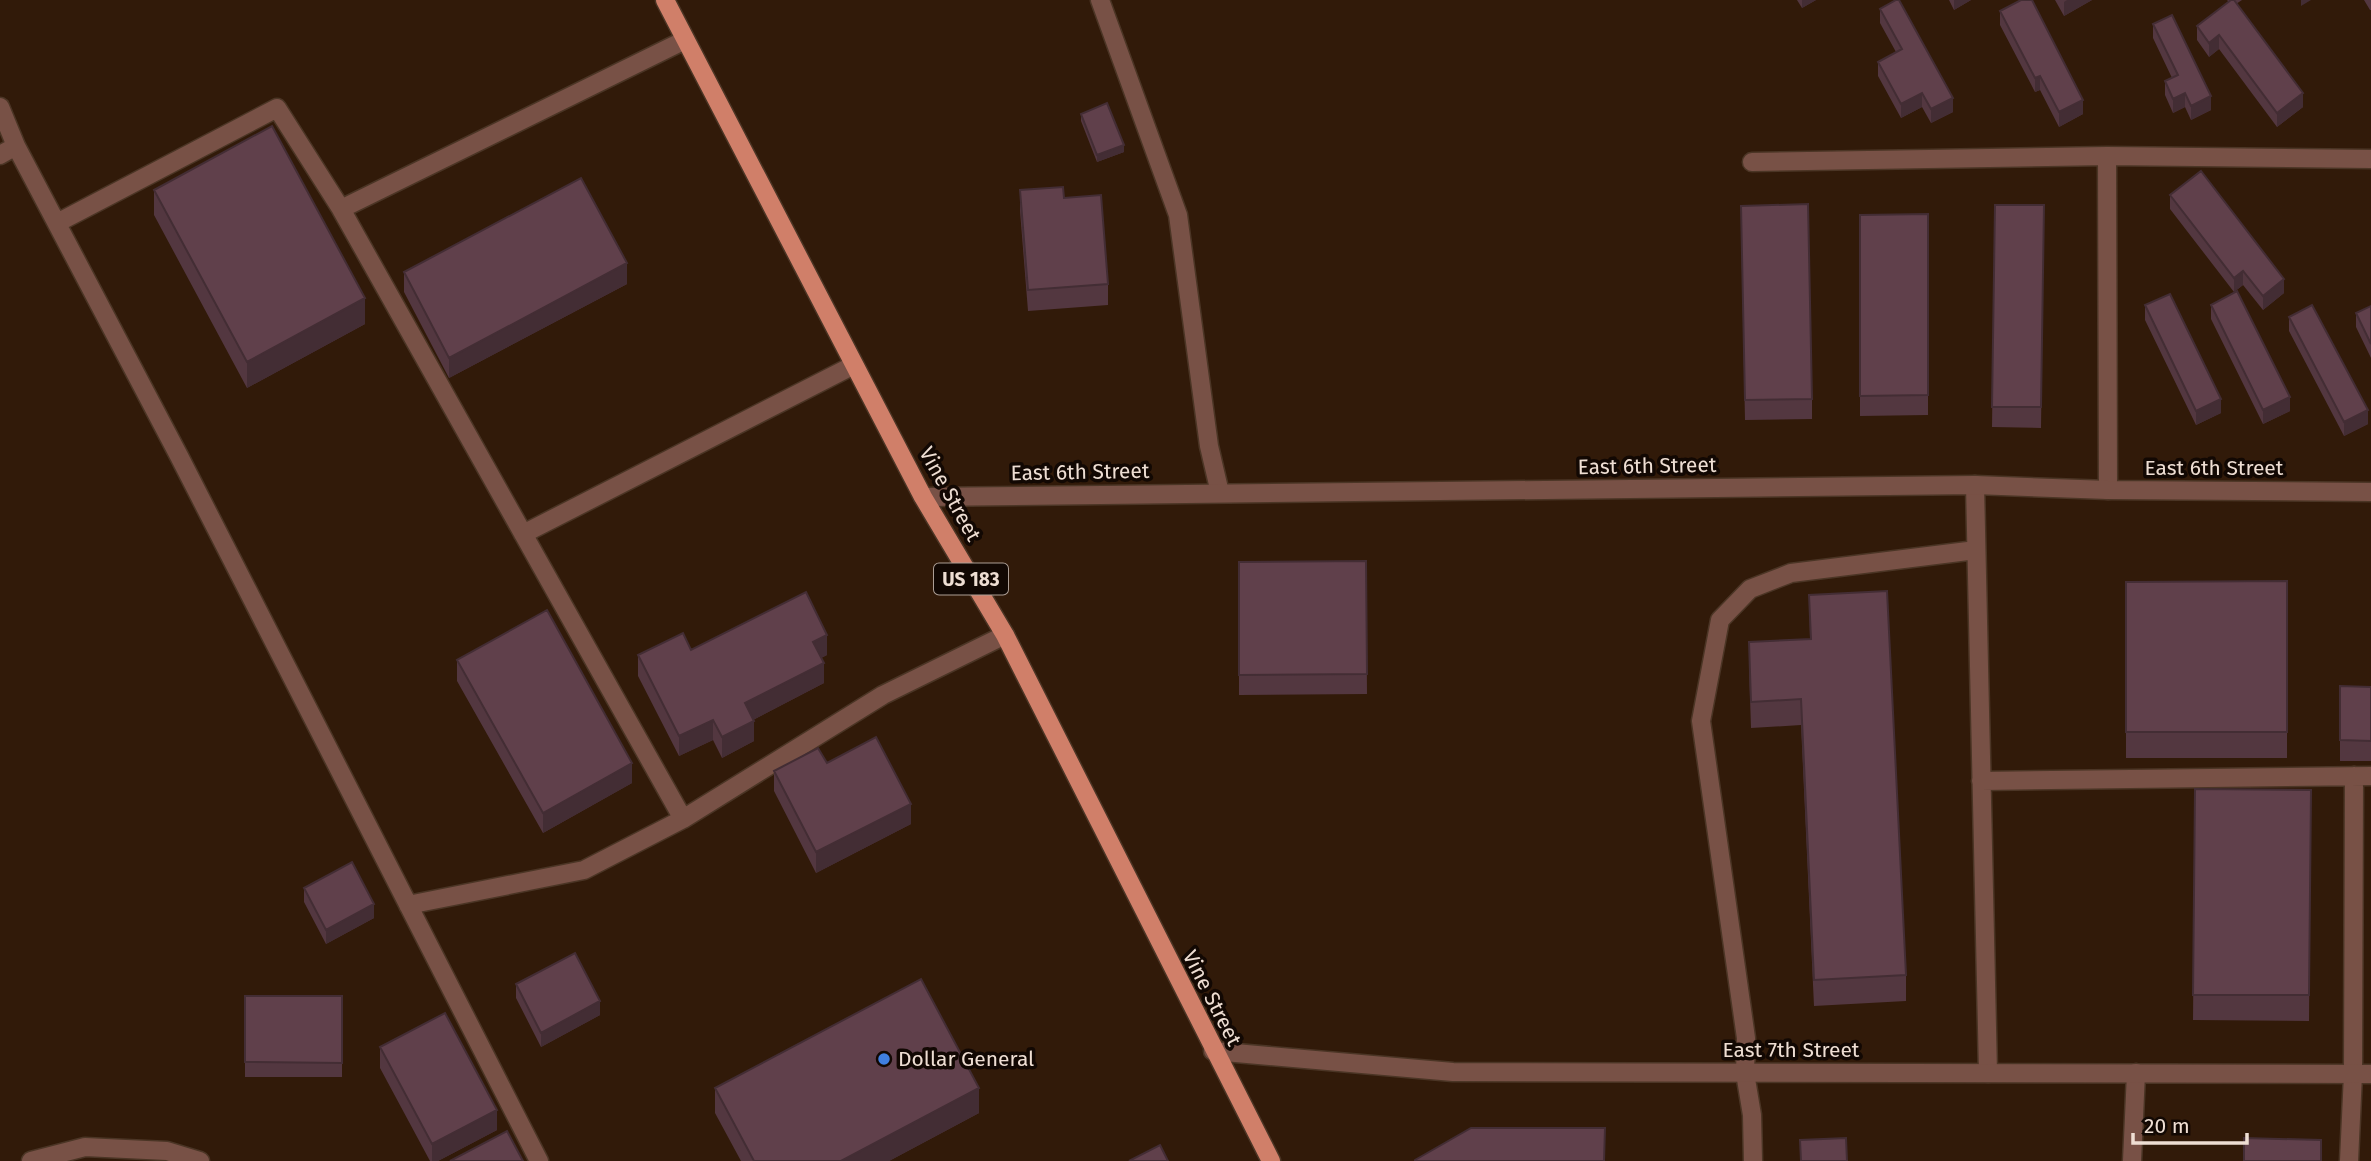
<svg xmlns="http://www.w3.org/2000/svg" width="2371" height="1161" font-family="'Fira Sans',sans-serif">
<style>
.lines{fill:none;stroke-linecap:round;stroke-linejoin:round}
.service-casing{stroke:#4b3525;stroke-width:21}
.minor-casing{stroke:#4b3525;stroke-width:21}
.primary-casing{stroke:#4b3525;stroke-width:21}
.service{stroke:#785146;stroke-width:18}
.minor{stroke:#785146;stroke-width:18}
.primary{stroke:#d07f69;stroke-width:18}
.wall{fill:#533740}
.shaded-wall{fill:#432d34}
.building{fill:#60404b;stroke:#432d34;stroke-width:2}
.shop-dot{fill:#3f7fe0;stroke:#120803;stroke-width:2.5}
.labels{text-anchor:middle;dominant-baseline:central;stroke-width:7;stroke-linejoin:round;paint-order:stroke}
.shield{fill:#120803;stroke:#ac9e95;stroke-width:2}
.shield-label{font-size:19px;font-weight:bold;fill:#eeded3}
.street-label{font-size:21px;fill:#eeded3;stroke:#120803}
.poi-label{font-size:21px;fill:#eeded3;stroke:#120803;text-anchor:start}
</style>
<rect width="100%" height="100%" fill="#311a09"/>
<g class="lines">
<defs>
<path id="service" d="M 1100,0 L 1178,215 L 1209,446 L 1220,493
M 0,107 L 16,146 L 179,456 L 539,1161
M 0,155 L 16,146
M 2107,156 L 2108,490
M 1752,162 L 2107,156 L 2371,159
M 341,209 L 685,40
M 57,223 L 277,108 L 341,209 L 683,819
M 1975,485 L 1988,1073
M 523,534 L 854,365
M 1981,781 L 2371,776
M 408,905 L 584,870 L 683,819 L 883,695 L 1005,635
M 31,1161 L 85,1147 L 167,1151 L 200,1161
M 1753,1161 L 1752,1115 L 1745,1073 L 1746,1038 L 1701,721 L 1720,620 L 1750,589 L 1791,573 L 1976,550
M 2132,1161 L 2136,1073
M 2349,1161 L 2353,1074 L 2354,776"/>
<path id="minor" d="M 923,497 L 1975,485 L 2108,490 L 2371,492
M 1213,1051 L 1453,1072 L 2371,1074"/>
<path id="primary" d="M 665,0 L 923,497 L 1005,635 L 1271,1161"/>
</defs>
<!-- service casing -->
<use href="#service" class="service-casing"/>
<!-- minor casing -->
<use href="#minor" class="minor-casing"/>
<!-- primary casing -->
<use href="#primary" class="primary-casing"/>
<!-- service -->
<use href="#service" class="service"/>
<!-- minor -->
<use href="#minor" class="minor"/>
<!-- primary -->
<use href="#primary" class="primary"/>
</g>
<!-- wall -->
<path class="wall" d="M 1797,0 L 1816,0 L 1802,8 Z
M 1949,0 L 1971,0 L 1954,10 Z
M 2055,0 L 2092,0 L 2064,16 Z
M 2227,0 L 2242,0 L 2236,4 L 2303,107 L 2277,127 L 2219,49 L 2209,57 L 2197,40 L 2197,26 L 2229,2 Z
M 2364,0 L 2371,0 L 2371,10 L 2370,10 Z
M 1880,9 L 1953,112 L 1931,123 L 1922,107 L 1901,118 L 1878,76 L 1878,62 L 1896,52 L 1880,23 Z
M 2000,11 L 2083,114 L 2059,127 L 2040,90 L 2035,92 L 2000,25 Z
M 2153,24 L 2211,110 L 2191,120 L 2185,107 L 2173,113 L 2165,95 L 2165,81 L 2172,78 L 2153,38 Z
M 1081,114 L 1124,152 L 1097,162 L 1081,121 Z
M 154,190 L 365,324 L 247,388 L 154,215 Z
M 1020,190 L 1064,198 L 1108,284 L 1108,305 L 1028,311 L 1020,211 Z
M 2170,195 L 2284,293 L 2263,310 L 2243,285 L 2234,292 L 2170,209 Z
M 1995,205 L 2044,205 L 2041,428 L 1992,427 Z
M 1928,214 L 1928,415 L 1860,416 L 1860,215 Z
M 1741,226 L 1812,399 L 1812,419 L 1745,420 Z
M 404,272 L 627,284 L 449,378 L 404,292 Z
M 2145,305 L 2221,413 L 2196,425 L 2145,320 Z
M 2211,305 L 2290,411 L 2263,424 L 2211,319 Z
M 2371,306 L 2371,358 L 2356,327 L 2356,313 Z
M 2289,317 L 2368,424 L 2344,436 L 2289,331 Z
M 1366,561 L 1367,694 L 1239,695 L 1239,562 Z
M 2287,581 L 2287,758 L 2126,758 L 2126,582 Z
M 1809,595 L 1906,975 L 1906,1001 L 1814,1006 L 1801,725 L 1751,728 L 1749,667 L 1749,642 L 1810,639 Z
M 691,650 L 827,655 L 821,658 L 824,683 L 753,720 L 754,741 L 722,758 L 713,740 L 679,756 L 638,676 L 638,655 Z
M 457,660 L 632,783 L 543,833 L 457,681 Z
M 2340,686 L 2371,687 L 2371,761 L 2340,761 Z
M 827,763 L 911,824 L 816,873 L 774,791 L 774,771 Z
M 2195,789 L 2311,790 L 2309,1021 L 2193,1020 Z
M 304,888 L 374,918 L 326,944 L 304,902 Z
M 516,984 L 600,1015 L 541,1047 L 516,998 Z
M 245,996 L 342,996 L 342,1077 L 245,1077 Z
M 380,1047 L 497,1130 L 438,1161 L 430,1161 L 380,1068 Z
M 715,1088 L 979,1113 L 889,1161 L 741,1161 L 715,1113 Z"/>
<!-- shaded-wall -->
<path class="shaded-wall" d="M 1802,0 L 1816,0 L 1802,8 Z
M 1954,0 L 1971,0 L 1954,10 Z
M 2067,0 L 2092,0 L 2064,16 L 2064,2 Z
M 2301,0 L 2311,0 L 2301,6 Z
M 2219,35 L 2219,49 L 2209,57 L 2209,43 Z
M 2040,76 L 2040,90 L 2035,92 L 2035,78 Z
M 1922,93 L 1922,107 L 1901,118 L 1901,104 Z
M 2185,93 L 2185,107 L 2173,113 L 2173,99 Z
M 2303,93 L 2303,107 L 2277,127 L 2277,113 Z
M 2211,96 L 2211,110 L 2191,120 L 2191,106 Z
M 1953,98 L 1953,112 L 1931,123 L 1931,109 Z
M 2083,100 L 2083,114 L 2059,127 L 2059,112 Z
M 1124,145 L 1124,152 L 1097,162 L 1097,155 Z
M 627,263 L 627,284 L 449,378 L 449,358 Z
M 2243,271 L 2243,285 L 2234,292 L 2234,278 Z
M 2284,279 L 2284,293 L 2263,310 L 2263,296 Z
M 365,298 L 365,324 L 247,388 L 247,362 Z
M 2290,397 L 2290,411 L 2263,424 L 2263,410 Z
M 2221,399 L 2221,413 L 2196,425 L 2196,411 Z
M 2368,410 L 2368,424 L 2344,436 L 2344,422 Z
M 827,635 L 827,655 L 813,662 L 813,642 Z
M 824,663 L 824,683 L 745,724 L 745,703 Z
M 713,720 L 713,740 L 679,756 L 679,736 Z
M 754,721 L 754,741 L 722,758 L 722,737 Z
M 632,763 L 632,783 L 543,833 L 543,813 Z
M 911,804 L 911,824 L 816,873 L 816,852 Z
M 374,904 L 374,918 L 326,944 L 326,930 Z
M 600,1001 L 600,1015 L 541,1047 L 541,1033 Z
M 979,1088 L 979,1113 L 889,1161 L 841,1161 Z
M 497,1110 L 497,1130 L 438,1161 L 432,1161 L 432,1144 Z"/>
<!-- building -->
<path class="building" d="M 1896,0 L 1899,0 L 1953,98 L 1931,109 L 1922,93 L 1901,104 L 1878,62 L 1902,49 L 1880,9 Z
M 2021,0 L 2032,0 L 2083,100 L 2059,112 L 2040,76 L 2035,78 L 2000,11 Z
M 2231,0 L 2234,0 L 2303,93 L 2277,113 L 2219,35 L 2209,43 L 2197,26 Z
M 2172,15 L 2211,96 L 2191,106 L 2185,93 L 2173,99 L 2165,81 L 2178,75 L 2153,24 Z
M 1107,103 L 1124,145 L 1097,155 L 1081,114 Z
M 272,126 L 365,298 L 247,362 L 154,190 Z
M 2201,171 L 2284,279 L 2263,296 L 2243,271 L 2234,278 L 2170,195 Z
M 581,178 L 627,263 L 449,358 L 404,272 Z
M 1063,187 L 1064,198 L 1101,195 L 1108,284 L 1028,290 L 1020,190 Z
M 1808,204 L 1812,399 L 1745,400 L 1741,206 Z
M 1995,205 L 2044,205 L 2041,407 L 1992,407 Z
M 1928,214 L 1928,395 L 1860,396 L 1860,215 Z
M 2237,291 L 2290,397 L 2263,410 L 2211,305 Z
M 2170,294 L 2221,399 L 2196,411 L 2145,305 Z
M 2312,305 L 2368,410 L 2344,422 L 2289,317 Z
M 2371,306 L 2371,344 L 2356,313 Z
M 1366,561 L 1367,674 L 1239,675 L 1239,562 Z
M 2287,581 L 2287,732 L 2126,732 L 2126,582 Z
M 1887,591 L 1906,975 L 1814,980 L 1801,699 L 1751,702 L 1749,642 L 1811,639 L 1809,595 Z
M 806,592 L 827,635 L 813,642 L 824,663 L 745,703 L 754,721 L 722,737 L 713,720 L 679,736 L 638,655 L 683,633 L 691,650 Z
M 547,610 L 632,763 L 543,813 L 457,660 Z
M 2340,686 L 2371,687 L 2371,741 L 2340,740 Z
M 876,737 L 911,804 L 816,852 L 774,771 L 818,748 L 827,763 Z
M 2195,789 L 2311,790 L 2309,995 L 2193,995 Z
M 352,862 L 374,904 L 326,930 L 304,888 Z
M 575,953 L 600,1001 L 541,1033 L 516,984 Z
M 921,979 L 979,1088 L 841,1161 L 754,1161 L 715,1088 Z
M 245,996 L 342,996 L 342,1063 L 245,1062 Z
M 445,1013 L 497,1110 L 432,1144 L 380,1047 Z
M 1471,1128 L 1605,1128 L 1604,1161 L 1415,1161 L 1415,1160 Z
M 507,1131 L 523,1161 L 450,1161 Z
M 1846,1138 L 1847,1161 L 1801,1161 L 1800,1140 Z
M 2244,1138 L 2321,1140 L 2321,1161 L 2244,1161 Z
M 1160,1145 L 1168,1161 L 1129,1161 Z"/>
<!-- markers -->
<circle class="shop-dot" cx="884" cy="1059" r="7"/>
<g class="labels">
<!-- shield labels -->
<rect class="shield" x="934" y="563.5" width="74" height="31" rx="5"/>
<g class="shield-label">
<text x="971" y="579">US 183</text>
</g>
<!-- street labels -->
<g class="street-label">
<text transform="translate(1647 466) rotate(-1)">East 6th Street</text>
<text x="2214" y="468">East 6th Street</text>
<text transform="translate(1080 472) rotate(-1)">East 6th Street</text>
<text transform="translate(950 494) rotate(61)">Vine Street</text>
<text transform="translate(1212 998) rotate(63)">Vine Street</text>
<text x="1791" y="1050">East 7th Street</text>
</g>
<!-- poi labels -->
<g class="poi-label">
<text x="898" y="1059">Dollar General</text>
</g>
</g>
<!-- scale -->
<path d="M2133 1133v10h114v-10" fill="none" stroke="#eeded3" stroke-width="3.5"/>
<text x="2144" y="1133" font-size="21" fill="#eeded3" stroke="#120803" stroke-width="5" paint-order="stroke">20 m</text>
</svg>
